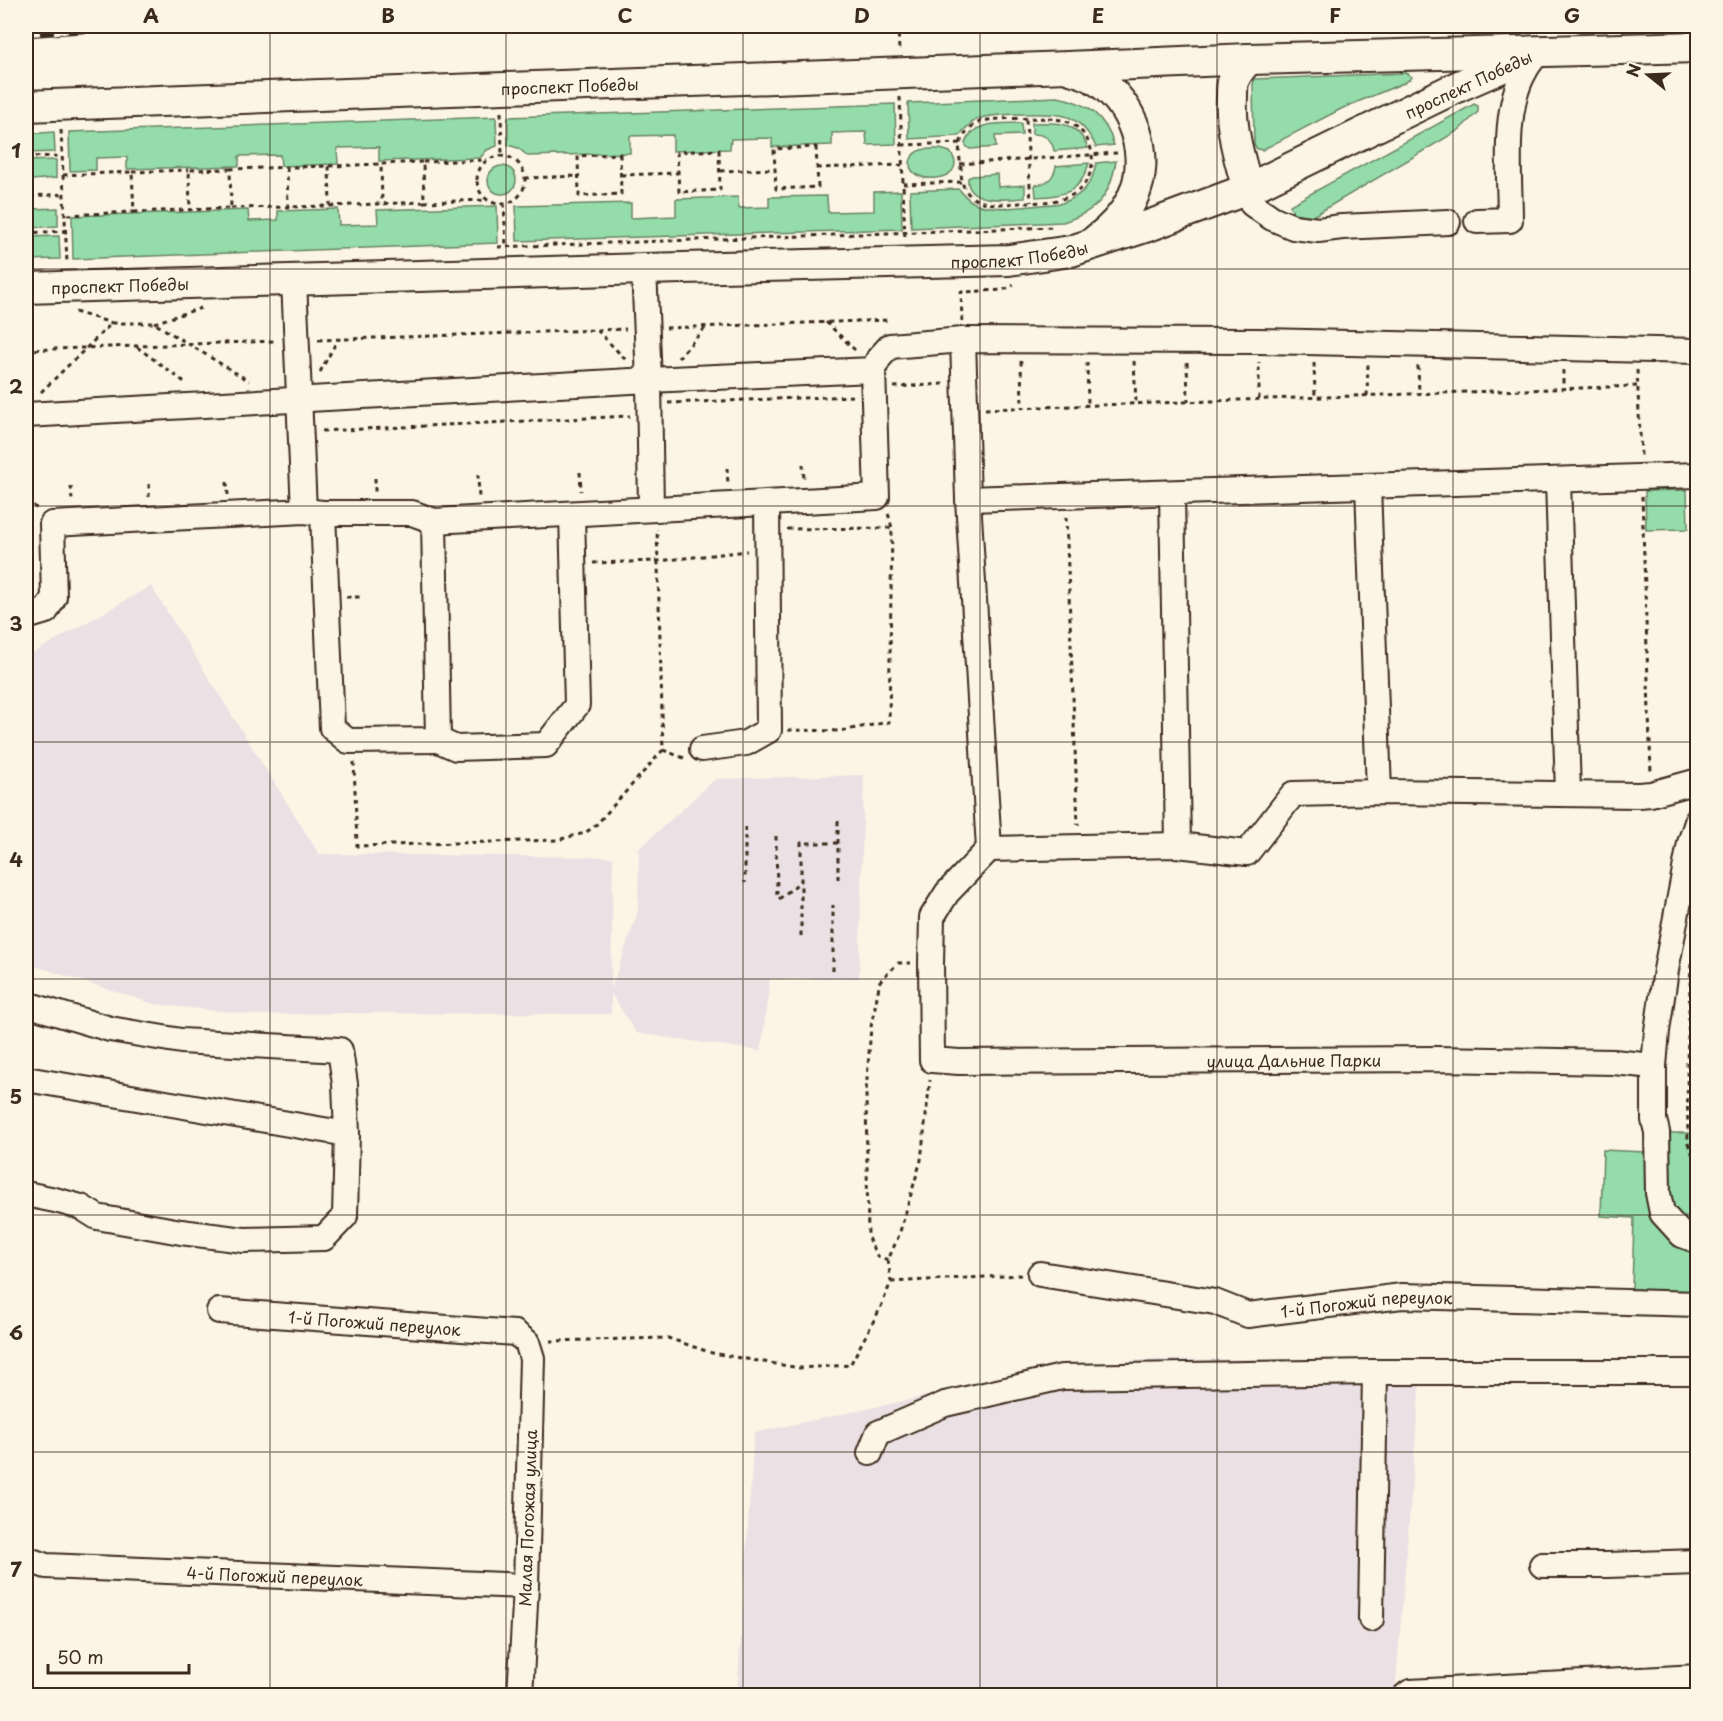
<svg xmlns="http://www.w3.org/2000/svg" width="1723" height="1721" font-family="'Playpen Sans',sans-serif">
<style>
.built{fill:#ebe0e3}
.green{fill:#94dcaa;stroke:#688364;stroke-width:1.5}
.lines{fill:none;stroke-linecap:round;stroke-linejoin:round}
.minor-casing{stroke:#3b2a1e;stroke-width:28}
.major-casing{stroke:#3b2a1e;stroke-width:34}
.path{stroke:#3b2a1e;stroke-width:3;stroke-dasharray:4.5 4.5;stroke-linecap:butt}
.minor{stroke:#fcf5e5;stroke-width:24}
.major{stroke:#fcf5e5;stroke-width:30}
.rail-casing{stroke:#3b2a1e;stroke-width:7}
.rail{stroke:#fcf5e5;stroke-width:4.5;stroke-dasharray:14;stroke-linecap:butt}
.grid{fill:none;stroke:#3b2a1e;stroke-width:1.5;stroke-opacity:0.55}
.labels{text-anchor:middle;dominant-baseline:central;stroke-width:5;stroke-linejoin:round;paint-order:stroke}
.street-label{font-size:16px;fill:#3b2a1e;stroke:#fcf5e5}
.neatline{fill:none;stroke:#3b2a1e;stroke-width:2}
.grid-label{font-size:20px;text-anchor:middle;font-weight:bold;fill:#3b2a1e}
</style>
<rect width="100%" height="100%" fill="#fcf5e5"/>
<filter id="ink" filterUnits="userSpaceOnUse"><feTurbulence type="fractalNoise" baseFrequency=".0167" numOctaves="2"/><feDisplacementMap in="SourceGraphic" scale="12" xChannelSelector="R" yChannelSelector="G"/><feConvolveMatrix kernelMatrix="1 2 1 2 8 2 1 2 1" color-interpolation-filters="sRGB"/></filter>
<g filter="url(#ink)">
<!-- built -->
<path class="built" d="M 151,586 L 319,854 L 613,857 L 611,990 L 638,911 L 639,849 L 715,779 L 864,775 L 859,978 L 770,979 L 761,1051 L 636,1033 L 611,993 L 611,1014 L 343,1013 L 256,1015 L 154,1004 L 26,963 L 26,657 Z
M 1422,1358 L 1395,1695 L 737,1696 L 754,1433 L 1044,1371 L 1138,1360 Z"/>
<!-- green -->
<path class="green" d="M 1406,73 L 1412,77 L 1406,82 L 1343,108 L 1262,150 L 1257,149 L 1254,144 L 1253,84 L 1255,79 Z
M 1058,97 C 1088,103 1105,116 1114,145 L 1096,147 C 1090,134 1081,122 1068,117 C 1054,112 988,113 976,120 C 969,124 964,130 959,136 L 909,139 L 908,103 Z
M 895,104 L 896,144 L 867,145 L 866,132 L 832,133 L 832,145 L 772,147 L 772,138 L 731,139 L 730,149 L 673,151 L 673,135 L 630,136 L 630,153 L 528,156 L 518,148 L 508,145 L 508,117 Z
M 1474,104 L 1478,106 L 1478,112 L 1459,130 L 1313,216 L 1293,213 L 1290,205 Z
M 496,117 L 497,146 L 487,150 L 480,158 L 379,161 L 379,147 L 337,148 L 338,164 L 281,166 L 280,155 L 239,156 L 239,166 L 127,169 L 127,157 L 96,158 L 96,170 L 70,171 L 69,132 Z
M 1021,123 L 1022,135 L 995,136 L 996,147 L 970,149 L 967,147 L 965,143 C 974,120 1000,124 1021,123 Z
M 1032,123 C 1057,122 1077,121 1088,148 L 1054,151 C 1052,138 1044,134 1032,134 Z
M 54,132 L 55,152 L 26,153 L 26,134 Z
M 940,149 L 950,152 C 974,183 901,188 911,159 C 915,147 930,149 940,149 Z
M 56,160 L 56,178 L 32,180 L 26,171 L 26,161 Z
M 1116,161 C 1110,196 1098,211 1063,222 L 911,228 L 910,191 L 959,189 C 964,195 969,201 977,204 C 995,212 1040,205 1062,203 C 1082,196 1093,184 1096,163 Z
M 1089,163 C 1080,194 1064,195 1036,197 L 1035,185 C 1047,184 1054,178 1056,166 Z
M488 180a14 14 0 1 1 28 0a14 14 0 1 1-28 0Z
M 997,174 L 998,187 L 1025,185 L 1025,198 C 1010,199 965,205 968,178 L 972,176 Z
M 901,191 L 902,229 L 517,241 L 516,206 L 631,203 L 631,218 L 676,216 L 676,199 L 738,197 L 739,208 L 769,207 L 769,197 L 827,196 L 828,212 L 874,211 L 874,192 Z
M 497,206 L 498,243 L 73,259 L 72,216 L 248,210 L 249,221 L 278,220 L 278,211 L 338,209 L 339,225 L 378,224 L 377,210 Z
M 58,208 L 58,226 L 26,228 L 26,219 L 33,209 Z
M 59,236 L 60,259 L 26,260 L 26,237 Z
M 1687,490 L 1688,529 L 1646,530 L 1645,491 Z
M 1664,1133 L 1697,1133 L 1697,1219 C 1686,1218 1675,1214 1667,1206 Z
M 1603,1150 L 1645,1152 L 1679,1246 L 1685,1250 L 1697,1251 L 1697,1291 L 1661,1291 L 1632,1289 L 1634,1218 L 1601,1216 Z"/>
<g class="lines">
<defs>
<g id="minor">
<path d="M 1248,189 L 1252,204 L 1272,218 L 1293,227 L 1318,230 L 1342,227 L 1448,222"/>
<path d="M 1477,221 L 1510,220 C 1510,175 1502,110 1525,71 C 1528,64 1534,58 1538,52"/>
<path d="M 644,269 L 649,380 L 651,509"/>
<path d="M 294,280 L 304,511"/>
<path d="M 963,340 L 968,499 L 989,849 L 1178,845 L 1247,853 L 1293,794 L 1379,792 L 1639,795 L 1651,794 L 1698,781"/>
<path d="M 26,415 L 649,380 L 873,370 L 879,358 L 890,346 L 963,340 L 1259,341 L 1698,351"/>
<path d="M 1558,481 L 1568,793"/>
<path d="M 1368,486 L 1379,792"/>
<path d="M 1172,493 L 1178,845"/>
<path d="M 968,499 L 1698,475"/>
<path d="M 323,513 L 332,728 L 348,741 L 438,740 L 434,521"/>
<path d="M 26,617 L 46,611 L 54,597 L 52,524 L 304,511 L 323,513 L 412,513 L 434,521 L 877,497 L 873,370"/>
<path d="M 438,740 L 456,748 L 546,745 L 577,705 L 572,514"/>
<path d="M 702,749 L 746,743 L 769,730 L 767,503"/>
<path d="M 1698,819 L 1690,843 L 1666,970 L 1657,1031 L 1654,1066 L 1654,1120 L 1657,1132 L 1658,1193 L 1662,1213 L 1682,1235 L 1698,1241"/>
<path id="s1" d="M 989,849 L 947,893 L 932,917 L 931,963 L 932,1060 L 959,1062 L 1437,1059 L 1613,1062 L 1654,1066"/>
<path d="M 26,1004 L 110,1029 L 181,1041 L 340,1050 L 345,1084 L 347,1134 L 26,1079"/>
<path d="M 26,1194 L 55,1200 L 81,1207 L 97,1217 L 181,1232 L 244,1240 L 324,1238 L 345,1216 L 347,1134"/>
<path id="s2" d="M 1040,1274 L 1215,1302 L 1248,1315 L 1402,1296 L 1698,1304"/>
<path id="s3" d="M 219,1311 L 515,1333 L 527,1342 L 532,1358 L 526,1586 L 520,1696"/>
<path d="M 870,1453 L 878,1433 L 945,1404 L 1062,1377 L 1375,1372 L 1698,1372"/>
<path id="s4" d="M 26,1559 L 46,1566 L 526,1586"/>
<path d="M 1542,1565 L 1607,1565 L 1698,1562"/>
<path d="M 1371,1619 L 1375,1372"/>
<path d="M 1405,1696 L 1410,1692 L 1698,1677"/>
</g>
<g id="major">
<path d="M 1068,68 C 1076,71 1086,73 1094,78 C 1133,102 1153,156 1132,199 C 1124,216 1111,229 1096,240"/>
<path id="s5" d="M 26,106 L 1067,67 L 1249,59 L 1698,47"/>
<path d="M 1248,189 C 1239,158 1230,128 1232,96 C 1232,92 1232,86 1233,82 C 1236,73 1243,65 1249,59"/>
<path id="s6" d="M 26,288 L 644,269 L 1009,260 L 1071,251 L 1151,225 L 1248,189 L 1459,86 L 1523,58"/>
</g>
</defs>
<!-- minor casing -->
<use href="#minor" class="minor-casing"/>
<!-- major casing -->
<use href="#major" class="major-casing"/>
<!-- path -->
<path class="path" d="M 898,26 L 899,51
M 900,97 L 905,240
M 501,112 L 502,155
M 1048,118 C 1057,119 1066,120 1074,125 C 1100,143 1098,182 1070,196 C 1055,203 1036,202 1020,203 C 1005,204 989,206 975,199 C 963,192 961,182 961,168 C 960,160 958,149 961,141 C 964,134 972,125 980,122 C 994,117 1031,119 1048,118 Z
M 1026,120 L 1031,202
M 61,130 L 67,263
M 902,145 L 960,143
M 816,147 L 818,187 L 776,189 L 774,149 Z
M 719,150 L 720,190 L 679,192 L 677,152 Z
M 620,154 L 621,194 L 579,196 L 578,156 Z
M477 180a24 24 0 1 1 48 0a24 24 0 1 1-48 0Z
M 26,157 L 62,156
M 423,162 L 487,160
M 960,164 L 1117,153
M 329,166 L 381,164
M 817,168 L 902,165
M 230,169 L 329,166 L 330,206 L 288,207 L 287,168
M 720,171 L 775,169
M 132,172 L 189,170
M 63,175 L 132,172 L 134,212 L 65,215
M 621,175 L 678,173
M 525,178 L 579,176
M 26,183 C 31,192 30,200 26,210
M 903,184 L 961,182
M 30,196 L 64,194
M 424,202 L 488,200
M 504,203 L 506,247
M 330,206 L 424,202 L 423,162 L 381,164 L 382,204
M 231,208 L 288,207
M 134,212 L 231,208 L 230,169 L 189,170 L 190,209
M 26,233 L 66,231
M 498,247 L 1055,227
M 75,312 L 112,323
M 962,321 L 961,292 L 1003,290 L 1014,285
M 826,322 L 855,350
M 154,323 L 201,308
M 666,328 L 890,320
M 597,330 L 626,360
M 318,340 L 626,329
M 137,347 L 187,384
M 26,350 L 276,341
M 678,358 L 707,326
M 1021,361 L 1022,408
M 1134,361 L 1136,404
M 1087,362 L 1088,405
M 1187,362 L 1188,402
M 1314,363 L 1315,397
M 1418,366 L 1419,394
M 1563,370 L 1563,389
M 1637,370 L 1641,456
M 320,372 L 338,339
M 894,387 L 945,384
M 41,392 L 112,323 L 154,323 L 249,381
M 1367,396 L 1368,364
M 1259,399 L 1259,362
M 668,403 L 854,396
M 985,409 L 1637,386
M 322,431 L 630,416
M 27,435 L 27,448
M 803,464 L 804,480
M 727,468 L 728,484
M 580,472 L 581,491
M 478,474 L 479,499
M 375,478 L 375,494
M 227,482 L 228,495
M 28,484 L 29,501
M 149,484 L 149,497
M 71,486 L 72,501
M 1642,496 L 1651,774
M 26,501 L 29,501 L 38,510
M 1066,517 L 1078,825
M 787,529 L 892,528
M 593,563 L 658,561 L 747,551
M 346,597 L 362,597
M 788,730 L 840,731 L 889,722 L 892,528 L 888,513
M 663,750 L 684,758
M 354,762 L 357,846 L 557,840 L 585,833 L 596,825 L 663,750 L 657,529
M 838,821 L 838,879
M 745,827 L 745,883
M 776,836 L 777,896
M 779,899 L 801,881
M 801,936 L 801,843 L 838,843
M 1691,963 L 1687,1062 L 1688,1143 L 1698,1168
M 833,971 L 833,905
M 888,1260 L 877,1256 L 868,1238 L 866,1092 L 871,1027 L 880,981 L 898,963 L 911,963
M 891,1282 L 1021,1275
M 550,1341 L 668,1338 L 712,1353 L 799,1368 L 850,1365 L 880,1309 L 891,1282 L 888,1260 L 899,1235 L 921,1160 L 930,1080"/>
<!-- minor -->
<use href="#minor" class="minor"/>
<!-- major -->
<use href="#major" class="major"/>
<defs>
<path id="rail" d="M 499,26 L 526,26
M 26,34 L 137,26"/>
</defs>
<!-- rail casing -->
<use href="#rail" class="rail-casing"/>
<!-- rail -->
<use href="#rail" class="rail"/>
</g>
</g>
<!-- grid -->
<path class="grid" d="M 270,26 L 270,1696M 506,26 L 506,1696M 743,26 L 743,1696M 980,26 L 980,1696M 1217,26 L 1217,1696M 1453,26 L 1453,1696M 26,269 L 1698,269M 26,506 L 1698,506M 26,742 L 1698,742M 26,979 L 1698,979M 26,1215 L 1698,1215M 26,1452 L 1698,1452"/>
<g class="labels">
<!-- street labels -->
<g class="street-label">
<text transform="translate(1468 84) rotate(-25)">проспект Победы</text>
<text stroke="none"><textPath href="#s5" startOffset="544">проспект Победы</textPath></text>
<text stroke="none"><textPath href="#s6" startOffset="994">проспект Победы</textPath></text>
<text stroke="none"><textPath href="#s6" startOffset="94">проспект Победы</textPath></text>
<text stroke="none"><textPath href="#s1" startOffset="594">улица Дальние Парки</textPath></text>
<text stroke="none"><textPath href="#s2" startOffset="332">1-й Погожий переулок</textPath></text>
<text stroke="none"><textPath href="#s3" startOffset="156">1-й Погожий переулок</textPath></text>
<text transform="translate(527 1518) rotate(-88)">Малая Погожая улица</text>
<text stroke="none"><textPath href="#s4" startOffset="250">4-й Погожий переулок</textPath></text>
</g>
</g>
<!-- margin -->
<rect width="1723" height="1721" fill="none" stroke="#fcf5e5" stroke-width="66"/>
<!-- north arrow -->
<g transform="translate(1648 75) rotate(288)" stroke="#fcf5e5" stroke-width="4.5" paint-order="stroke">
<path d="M0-4.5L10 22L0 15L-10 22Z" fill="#3b2a1e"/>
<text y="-9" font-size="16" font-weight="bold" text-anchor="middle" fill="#3b2a1e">N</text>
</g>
<!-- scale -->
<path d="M48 1664v9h141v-9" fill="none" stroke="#3b2a1e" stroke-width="3"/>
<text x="57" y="1664" font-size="18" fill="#3b2a1e" stroke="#fcf5e5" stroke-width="4.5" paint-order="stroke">50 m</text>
<rect x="33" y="33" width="1657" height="1655" class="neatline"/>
<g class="grid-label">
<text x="151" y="23">A</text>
<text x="388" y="23">B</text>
<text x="625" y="23">C</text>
<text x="862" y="23">D</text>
<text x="1098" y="23">E</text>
<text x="1335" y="23">F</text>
<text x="1572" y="23">G</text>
<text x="16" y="158">1</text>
<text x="16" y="394">2</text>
<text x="16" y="631">3</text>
<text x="16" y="867">4</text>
<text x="16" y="1104">5</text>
<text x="16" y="1340">6</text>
<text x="16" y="1577">7</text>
</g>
</svg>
